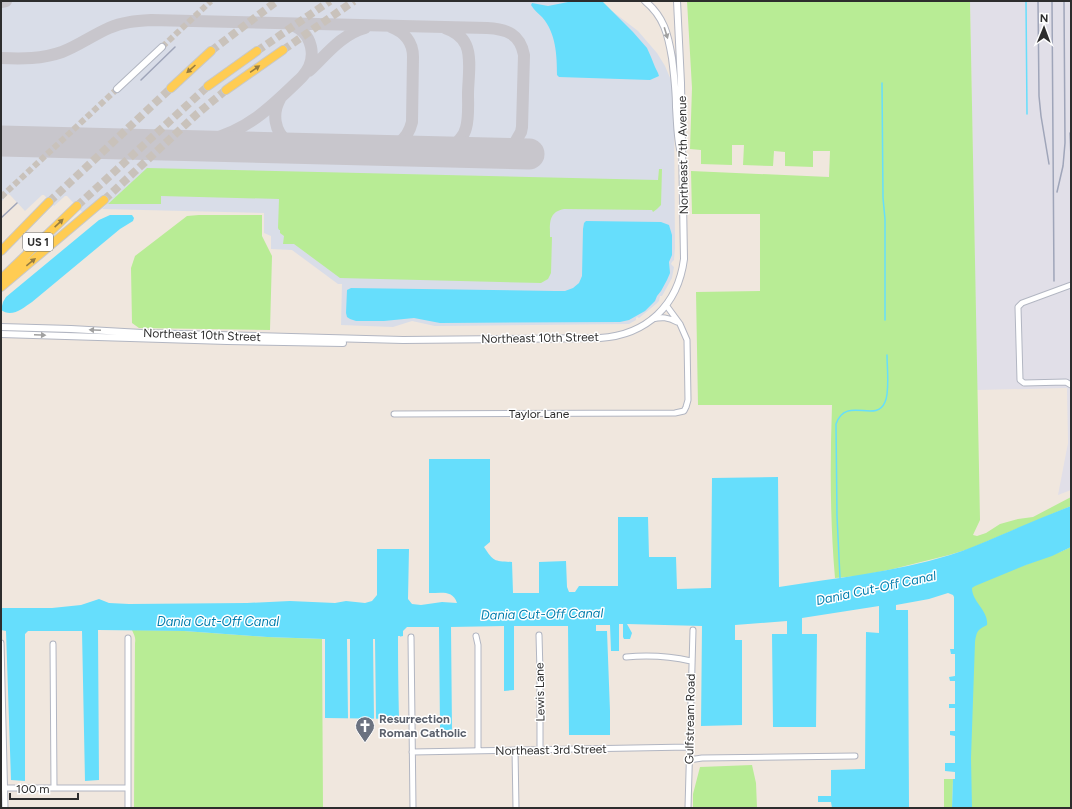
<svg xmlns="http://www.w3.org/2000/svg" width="1072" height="809" font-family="Figtree,sans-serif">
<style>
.industrial{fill:#e1dfe8}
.airport{fill:#d9dde8}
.green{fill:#b8ec95}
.water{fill:#66defc}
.pier{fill:#f0e7de}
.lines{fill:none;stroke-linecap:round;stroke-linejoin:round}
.stream{stroke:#66defc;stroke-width:1.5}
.taxiway{stroke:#c8c6cc;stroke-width:12}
.runway{stroke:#c8c6cc;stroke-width:31}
.tertiary-tunnel{stroke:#c9c2bb;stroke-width:6;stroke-dasharray:6 3;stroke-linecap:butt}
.primary-tunnel{stroke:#c9c2bb;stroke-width:8;stroke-dasharray:8 4;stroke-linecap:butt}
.minor-casing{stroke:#b2b6c2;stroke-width:7}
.tertiary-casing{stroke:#b2b6c2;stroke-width:8}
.primary-casing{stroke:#c8c8c8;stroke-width:10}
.minor{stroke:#fff;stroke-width:5}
.tertiary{stroke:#fff;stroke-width:6}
.primary{stroke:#ffcc53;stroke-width:8}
.rail{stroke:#9fa5b9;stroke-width:1.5}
.oneway{fill:#a0a0a0}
.oneway2{fill:#967c40}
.labels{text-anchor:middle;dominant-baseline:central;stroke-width:3;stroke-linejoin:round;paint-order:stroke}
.shield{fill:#fff;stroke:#6c6c6c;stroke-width:1}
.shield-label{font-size:11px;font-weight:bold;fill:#2d2d2d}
.street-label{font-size:12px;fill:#2d2d2d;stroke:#fff}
.worship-label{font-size:12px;font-weight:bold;fill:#5b616d;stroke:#fff;text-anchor:start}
.water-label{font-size:13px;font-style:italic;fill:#007dad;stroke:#fff}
</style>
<rect width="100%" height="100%" fill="#f0e7de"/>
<!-- industrial -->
<path class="industrial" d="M 970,1 L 1071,1 L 1071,490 L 1058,495 L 1068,443 L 1067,388 L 977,390 Z"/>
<!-- airport -->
<path class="airport" d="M 1,1 L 584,1 L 612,11 L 638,31 L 657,53 L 665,66 L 671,80 L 673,90 L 674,102 L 675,248 L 674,260 L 672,262 L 671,264 L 674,267 L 672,278 L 662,296 L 660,296 L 659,301 L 656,304 L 639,318 L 637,317 L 636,318 L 636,320 L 629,324 L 435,326 L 412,321 L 393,327 L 341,325 L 342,284 L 338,284 L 292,250 L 271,249 L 271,236 L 264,233 L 264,213 L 102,209 L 108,203 L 101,197 L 83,213 L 67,196 L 65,196 L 54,206 L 44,195 L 42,195 L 25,211 L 10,195 L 8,194 L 2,201 L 1,199 Z"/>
<!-- green -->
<path class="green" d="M 687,1 L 970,1 L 980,520 L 973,535 L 977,536 L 986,533 L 1000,524 L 1018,519 L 1033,517 L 1071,497 L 1071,506 L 969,549 L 949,555 L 893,569 L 858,576 L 835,578 C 830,521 830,463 832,405 L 698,405 L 696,292 L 760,291 L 760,214 L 692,214 L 691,171 L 829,177 L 830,151 L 813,151 L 813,167 L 785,166 L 785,152 L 774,151 L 773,166 L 743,165 L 744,145 L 732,145 L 732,165 L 701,164 L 701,150 L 690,149 L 692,88 Z
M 147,168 L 658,180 L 659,169 L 662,169 L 661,205 L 657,209 L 653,212 L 652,210 L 564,209 C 548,212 550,224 550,237 L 552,237 L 551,273 L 548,279 L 541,283 L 340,278 L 294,244 L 283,244 L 284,236 L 280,233 L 280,230 L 279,230 L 278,228 L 279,199 L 161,196 L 161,204 L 108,204 Z
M 199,215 L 262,215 L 262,236 L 272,256 L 270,330 L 139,328 L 132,323 L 131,268 L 135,256 L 187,216 Z
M 1071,547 L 1071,808 L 965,808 L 965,587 L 1060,552 Z
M 132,630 L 184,631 L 267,637 L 322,639 L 323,808 L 134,808 L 135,643 C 136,637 134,635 132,630 Z
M 752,765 L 756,783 L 757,808 L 693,808 L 693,794 L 700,767 Z
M 944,779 L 953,779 L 952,808 L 944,808 Z"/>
<!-- water -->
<path class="water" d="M 573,1 L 601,1 L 603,2 L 633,32 L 647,48 L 651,57 L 655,67 L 658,73 L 659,76 L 650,80 L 559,77 L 557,75 C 557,55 556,33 542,17 C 538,13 534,10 531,5 L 532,3 L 548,6 Z
M 110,215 L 132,215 L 134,218 L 133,221 L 120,229 L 32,302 C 23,308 12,318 1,310 L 3,302 L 6,297 L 99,220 Z
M 586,221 L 661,222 L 669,225 L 672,235 L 672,255 L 669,262 L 670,273 L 667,280 L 661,291 L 657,296 L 655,301 L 645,311 L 629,320 L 620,322 L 440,323 L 414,318 L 384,321 L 356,321 L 350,319 L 347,317 L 346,313 L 347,290 L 351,288 L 555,291 L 565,291 L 573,288 L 579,283 L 582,276 L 583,229 L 584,223 Z
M 429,459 L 490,459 L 490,542 L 484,547 C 494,562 494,561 512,562 L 513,593 L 539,593 L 539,562 L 566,561 L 567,587 L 569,592 L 575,592 L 579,586 L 618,586 L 618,517 L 648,517 L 649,557 L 676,557 L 677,589 L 711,588 L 712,478 L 778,477 L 779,587 C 836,578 894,572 950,555 C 967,550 984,542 1001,535 C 1024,525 1048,515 1071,506 L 1071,547 L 1052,556 L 1026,565 L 975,586 L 972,588 C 972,602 989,611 987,625 C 977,630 977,631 975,642 L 971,758 L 972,808 L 952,808 L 953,779 L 955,779 L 955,772 L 945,771 L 945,763 L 955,763 L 955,736 L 950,735 L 950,731 L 955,731 L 955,708 L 949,708 L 949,704 L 955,704 L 955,681 L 950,681 L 949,677 L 955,676 L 955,654 L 951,654 L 950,649 L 954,649 L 954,597 L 953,595 L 948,593 L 929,599 L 896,605 L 896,610 L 908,610 L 909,808 L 832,808 L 831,802 L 818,802 L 818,796 L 831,796 L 831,770 L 865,769 L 866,632 L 879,633 L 879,606 L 802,618 L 802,634 L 817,634 L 816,727 L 773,727 L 772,634 L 787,634 L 787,621 L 735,625 L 735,640 L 742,640 L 742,725 L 701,726 L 702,626 L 627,624 L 632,633 L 630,639 L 624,639 L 623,637 L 623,624 L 619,624 L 619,651 L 611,651 L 610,625 L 596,625 L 596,631 L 607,631 L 610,711 L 610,735 L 569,735 L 568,626 L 514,626 L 514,690 L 504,691 L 504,626 L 451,627 L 452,730 L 440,730 L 439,627 L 407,627 L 403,631 L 403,636 L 398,637 L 399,719 L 325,718 L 324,639 L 267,637 L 184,631 L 98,630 L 99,780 L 85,781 L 82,631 L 28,631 L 25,634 L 25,781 L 11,780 L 6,631 L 1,630 L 1,608 L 52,608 L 81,605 L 99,599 L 109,603 L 129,604 L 247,603 L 290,601 L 335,603 L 346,601 L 365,603 L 372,601 L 377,595 L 377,549 L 409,549 L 408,599 L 412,604 L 421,605 L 442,602 L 457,603 C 453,590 442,593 429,593 Z"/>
<!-- pier -->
<path class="pier" d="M 398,636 L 400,636 L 400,719 L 399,719 Z
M 323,639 L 325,639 L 325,718 L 323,718 Z
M 347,639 L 350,639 L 350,719 L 348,719 Z
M 373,639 L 375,639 L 376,719 L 374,719 Z"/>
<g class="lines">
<!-- stream -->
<path class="stream" d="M 1026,1 L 1027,114
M 882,83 L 883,198 L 885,219 L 885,320
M 840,578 L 837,516 L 836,424 C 846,395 876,424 885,402 C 890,392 887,368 887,355"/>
<!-- taxiway -->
<path class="taxiway" d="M 1,2 L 6,1
M 1,58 C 22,59 42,59 62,52 C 78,46 93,35 109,28 C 122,22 136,21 151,20 L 487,28 C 507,29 520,34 524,55 L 522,127 L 521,132 L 509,153
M 309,71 C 326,55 342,34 365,28
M 280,99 C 272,113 274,132 288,142 C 294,146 302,147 309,149
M 1,141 L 5,142
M 167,145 C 181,144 195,143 208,140 C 249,130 272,106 302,77 C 319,59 313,31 289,24
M 374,150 C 393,148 407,143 412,122 L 413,57 C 413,42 404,32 391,27
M 430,152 C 441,150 453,149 460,139 C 463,136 465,132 466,128 C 469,117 468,105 468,94 C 468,80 472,58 466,45 C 462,36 454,31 445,28"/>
<!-- runway -->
<path class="runway" d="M 1,141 L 529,154"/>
<!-- tertiary-tunnel -->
<path class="tertiary-tunnel" d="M 162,47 L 211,1
M 1,197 L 117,89"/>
<!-- primary-tunnel -->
<path class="primary-tunnel" d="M 283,50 L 354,1
M 211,51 L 277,1
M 257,51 L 330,1
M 104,200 L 197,114 L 226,90
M 49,202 L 171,88
M 77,206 L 208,86"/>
<defs>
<path id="minor" d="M 1071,285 L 1022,303 L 1018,307 L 1020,380 L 1024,383 L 1066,382 L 1071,385
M 652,319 C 662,317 668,317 677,322
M 394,414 L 675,413 L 684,411 L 686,407 L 688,400 L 687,340 L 680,324 L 666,305
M 539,635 L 540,672 L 540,750
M 476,636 L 478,645 L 478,751
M 411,637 L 413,808
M 128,638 L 128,808
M 1,643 L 5,808
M 53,644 L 54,788
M 626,657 C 648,655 669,656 691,661
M 515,750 L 516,808
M 412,752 L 689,747
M 689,760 L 702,758 L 855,756
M 2,788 L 128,788
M 688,808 L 693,630"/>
<path id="tertiary" d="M 645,1 C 664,17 668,34 672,58 C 674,74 676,90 676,107 C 677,121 677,135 680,149
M 117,89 L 162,47
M 1,327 L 71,329 L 142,333 L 403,340 L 600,338 C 647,335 678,305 684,259 L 681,83 L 677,1
M 1,334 L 227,341 L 343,343"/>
<path id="primary" d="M 208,86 L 257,51
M 171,88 L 211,51
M 226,90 L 283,50
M 1,251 L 49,202
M 1,279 L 77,206
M 1,287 L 104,200"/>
</defs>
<!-- minor casing -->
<use href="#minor" class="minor-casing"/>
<!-- tertiary casing -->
<use href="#tertiary" class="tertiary-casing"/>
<!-- primary casing -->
<use href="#primary" class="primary-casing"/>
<!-- minor -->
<use href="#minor" class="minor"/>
<!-- tertiary -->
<use href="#tertiary" class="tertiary"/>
<!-- primary -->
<use href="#primary" class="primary"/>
<!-- rail -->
<path class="rail" d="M 1038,1 L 1039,96 L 1041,116 L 1049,164
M 1052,1 L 1054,281
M 141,80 L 175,47
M 1070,133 L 1071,159
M 1057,192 L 1063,166 L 1065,143 L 1064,1
M 1,218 L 17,203"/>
</g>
<!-- one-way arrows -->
<defs><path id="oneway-solid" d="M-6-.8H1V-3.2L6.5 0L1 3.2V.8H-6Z"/></defs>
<g class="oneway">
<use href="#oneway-solid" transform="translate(666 33) rotate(73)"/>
<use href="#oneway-solid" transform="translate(95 330) rotate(-177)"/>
<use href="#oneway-solid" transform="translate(40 335) rotate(2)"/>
</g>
<g class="oneway2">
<use href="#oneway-solid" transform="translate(191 69) rotate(138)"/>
<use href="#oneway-solid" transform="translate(255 69) rotate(-35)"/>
<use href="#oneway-solid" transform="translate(59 223) rotate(-43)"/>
<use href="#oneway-solid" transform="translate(31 262) rotate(-39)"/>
</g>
<!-- icons -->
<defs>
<symbol id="church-pin" viewBox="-11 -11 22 30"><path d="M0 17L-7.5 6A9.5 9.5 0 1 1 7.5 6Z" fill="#6b7280" stroke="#fff"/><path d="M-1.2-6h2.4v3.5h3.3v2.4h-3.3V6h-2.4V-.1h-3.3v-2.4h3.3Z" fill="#fff"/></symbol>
</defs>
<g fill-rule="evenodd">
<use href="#church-pin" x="354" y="715" width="22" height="30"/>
</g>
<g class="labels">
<!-- shield labels -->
<rect class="shield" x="23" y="233" width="30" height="18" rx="3"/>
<g class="shield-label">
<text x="38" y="242">US 1</text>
</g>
<!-- street labels -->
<g class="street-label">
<text transform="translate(683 155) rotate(-91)">Northeast 7th Avenue</text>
<text transform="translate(202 335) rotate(2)">Northeast 10th Street</text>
<text transform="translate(540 338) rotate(-1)">Northeast 10th Street</text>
<text x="539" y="414">Taylor Lane</text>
<text transform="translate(540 692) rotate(-91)">Lewis Lane</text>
<text transform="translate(690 719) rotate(-89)">Gulfstream Road</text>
<text transform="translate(551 750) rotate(-1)">Northeast 3rd Street</text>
</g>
<!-- worship labels -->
<g class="worship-label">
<text x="379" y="719">Resurrection<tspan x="379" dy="14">Roman Catholic</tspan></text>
</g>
<!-- water labels -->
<g class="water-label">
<text transform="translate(876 588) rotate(-12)">Dania Cut-Off Canal</text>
<text transform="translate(542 614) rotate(-1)">Dania Cut-Off Canal</text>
<text x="218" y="621">Dania Cut-Off Canal</text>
</g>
</g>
<!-- border -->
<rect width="1072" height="809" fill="none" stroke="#2d2d2d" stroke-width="4"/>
<!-- north arrow -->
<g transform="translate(1044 28) rotate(1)" stroke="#ffffff" stroke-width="3" paint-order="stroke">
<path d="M0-3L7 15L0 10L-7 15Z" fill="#2d2d2d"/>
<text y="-6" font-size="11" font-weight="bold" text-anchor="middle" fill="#2d2d2d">N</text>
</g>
<!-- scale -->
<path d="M10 793v6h68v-6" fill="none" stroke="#2d2d2d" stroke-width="2"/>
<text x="16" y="793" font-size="12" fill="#2d2d2d" stroke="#ffffff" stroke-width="3" paint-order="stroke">100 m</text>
</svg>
